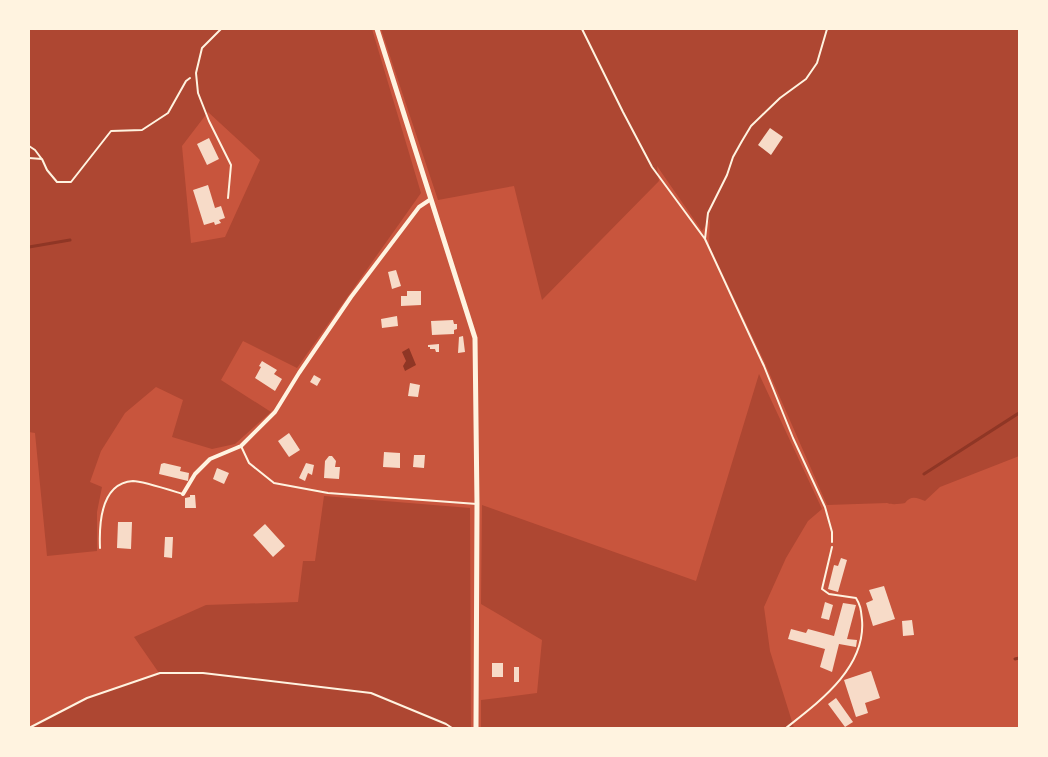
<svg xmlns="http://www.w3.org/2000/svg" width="1048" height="757" font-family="Roboto,sans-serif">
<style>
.green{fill:#ae4732;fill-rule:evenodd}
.water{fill:#8f3625}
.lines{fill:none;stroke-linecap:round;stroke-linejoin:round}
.stream{stroke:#8f3625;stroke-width:3}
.building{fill:#f7dbc8}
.path{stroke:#fff3e0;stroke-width:2}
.service{stroke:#fff3e0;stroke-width:2}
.minor{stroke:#fff3e0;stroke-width:4}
.tertiary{stroke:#fff3e0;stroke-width:5}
</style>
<rect width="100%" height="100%" fill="#c8553d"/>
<!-- green -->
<path class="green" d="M 29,29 L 372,29 L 421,193 L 297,368 L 243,341 L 221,380 L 271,412 L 235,444 L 212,449 L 172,437 L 183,400 L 156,387 L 125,413 L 101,451 L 90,482 L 102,487 L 97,512 L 97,551 L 47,556 L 35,433 L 29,432 ZM 208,112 L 260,160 L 225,237 L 191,243 L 182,146 Z
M 381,29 L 1019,29 L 1019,456 L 940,487 L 925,501 C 917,498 911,495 905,503 C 899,504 892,505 887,503 L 827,505 L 764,361 L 709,245 L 710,219 L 702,231 L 657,166 L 659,181 L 542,300 L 514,186 L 438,200 Z
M 759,374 L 822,509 L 808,521 L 786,558 L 764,607 L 770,651 L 794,728 L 481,728 L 481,700 L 537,693 L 542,640 L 481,604 L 482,505 L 696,581 Z
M 324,496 L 470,508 L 471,728 L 29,728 L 87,698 L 159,673 L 134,637 L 206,605 L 298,602 L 303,561 L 315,561 Z"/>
<!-- water -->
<path class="water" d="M 409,348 L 416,365 L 405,371 L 403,366 L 406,361 L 402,352 Z"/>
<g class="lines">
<!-- stream -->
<path class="stream" d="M 29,247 L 70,240
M 924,474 L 1019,413
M 1015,659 L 1019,658"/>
</g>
<!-- building -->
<path class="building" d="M 770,128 L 783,137 L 771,155 L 758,145 Z
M 209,138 L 219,159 L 207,165 L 197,144 Z
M 208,185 L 215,208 L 221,206 L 225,218 L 219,220 L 221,223 L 215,225 L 214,222 L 204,225 L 193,190 Z
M 396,270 L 401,286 L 392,289 L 388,272 Z
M 407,291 L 421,291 L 421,305 L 401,306 L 401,296 L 407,296 Z
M 397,316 L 398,326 L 382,328 L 381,319 Z
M 453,320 L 454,324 L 457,324 L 457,329 L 454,330 L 454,334 L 432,335 L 431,321 Z
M 463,336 L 465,352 L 458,353 L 459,337 Z
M 439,344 L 439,352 L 436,352 L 435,349 L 430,349 L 430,347 L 428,347 L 428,345 Z
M 262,361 L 277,370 L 274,374 L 282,379 L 275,391 L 255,378 L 261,367 L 259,366 Z
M 314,375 L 321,379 L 317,386 L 310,382 Z
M 410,383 L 420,385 L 418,397 L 408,396 Z
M 289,433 L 300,450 L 289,457 L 278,441 Z
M 384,452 L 400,453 L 400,468 L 383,467 Z
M 414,455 L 425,455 L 424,468 L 413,467 Z
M 329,456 L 332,456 L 336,461 L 335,467 L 340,467 L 339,479 L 324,478 L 325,461 Z
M 164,463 L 181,467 L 180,471 L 189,473 L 188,481 L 159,474 L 161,464 Z
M 306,463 L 314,465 L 312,475 L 308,473 L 305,481 L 299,478 Z
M 217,468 L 229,473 L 224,484 L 213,479 Z
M 190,495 L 195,495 L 196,508 L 185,508 L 185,498 L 190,497 Z
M 118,522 L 132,522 L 131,549 L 117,548 Z
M 265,524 L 285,546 L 273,557 L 253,535 Z
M 165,537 L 173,537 L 172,558 L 164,557 Z
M 841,558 L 847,560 L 838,592 L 828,589 L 834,565 L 838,566 Z
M 884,586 L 895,619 L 873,626 L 866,603 L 873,600 L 869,590 Z
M 825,602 L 833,605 L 829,620 L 821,618 Z
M 843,603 L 856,605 L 847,639 L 857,640 L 856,647 L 839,644 L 832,672 L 820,667 L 825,649 L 788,639 L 791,629 L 806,633 L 808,629 L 834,636 Z
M 912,620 L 914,635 L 903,636 L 902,621 Z
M 492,663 L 503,663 L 503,677 L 492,677 Z
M 514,667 L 519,667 L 519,682 L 514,682 Z
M 871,671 L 880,698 L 865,703 L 868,713 L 856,717 L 844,680 Z
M 836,698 L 853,722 L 845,727 L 828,704 Z"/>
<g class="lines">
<!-- path -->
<path class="path" d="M 582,29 L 623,112 L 652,167 L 705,239 L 764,366 L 793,438 L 825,507 L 832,532 L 832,542
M 29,146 L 35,150 L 41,158
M 29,158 L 42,159 L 47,170 L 57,182 L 71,182 L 111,131 L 142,130 L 168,113 L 186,81 L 190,78
M 705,239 L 708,213 L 727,175 L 733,157 L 742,141 L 751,126 L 780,98 L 806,79 L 817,63 L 827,29
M 29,728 L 87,698 L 160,673 L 203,673 L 371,693 L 446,724 L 452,728"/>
<!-- service -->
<path class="service" d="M 221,29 L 202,48 L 196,73 L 198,93 L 209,121 L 231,165 L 228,198
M 241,446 L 249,463 L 274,483 L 328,493 L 477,504
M 100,548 C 99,524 101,483 133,481 C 142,481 173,491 183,494
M 786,728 C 819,702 866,668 862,620 C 861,611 861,606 856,598 L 829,594 L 822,589 L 832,547"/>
<!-- minor -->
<path class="minor" d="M 183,494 L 195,474 L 210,459 L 241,446 L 275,412 L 299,373 L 351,297 L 419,207 L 431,199"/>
<!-- tertiary -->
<path class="tertiary" d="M 377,29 L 475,338 L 477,504 L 476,728"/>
</g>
<!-- border -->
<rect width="1048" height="757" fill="none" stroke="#fff3e0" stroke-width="60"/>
</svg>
